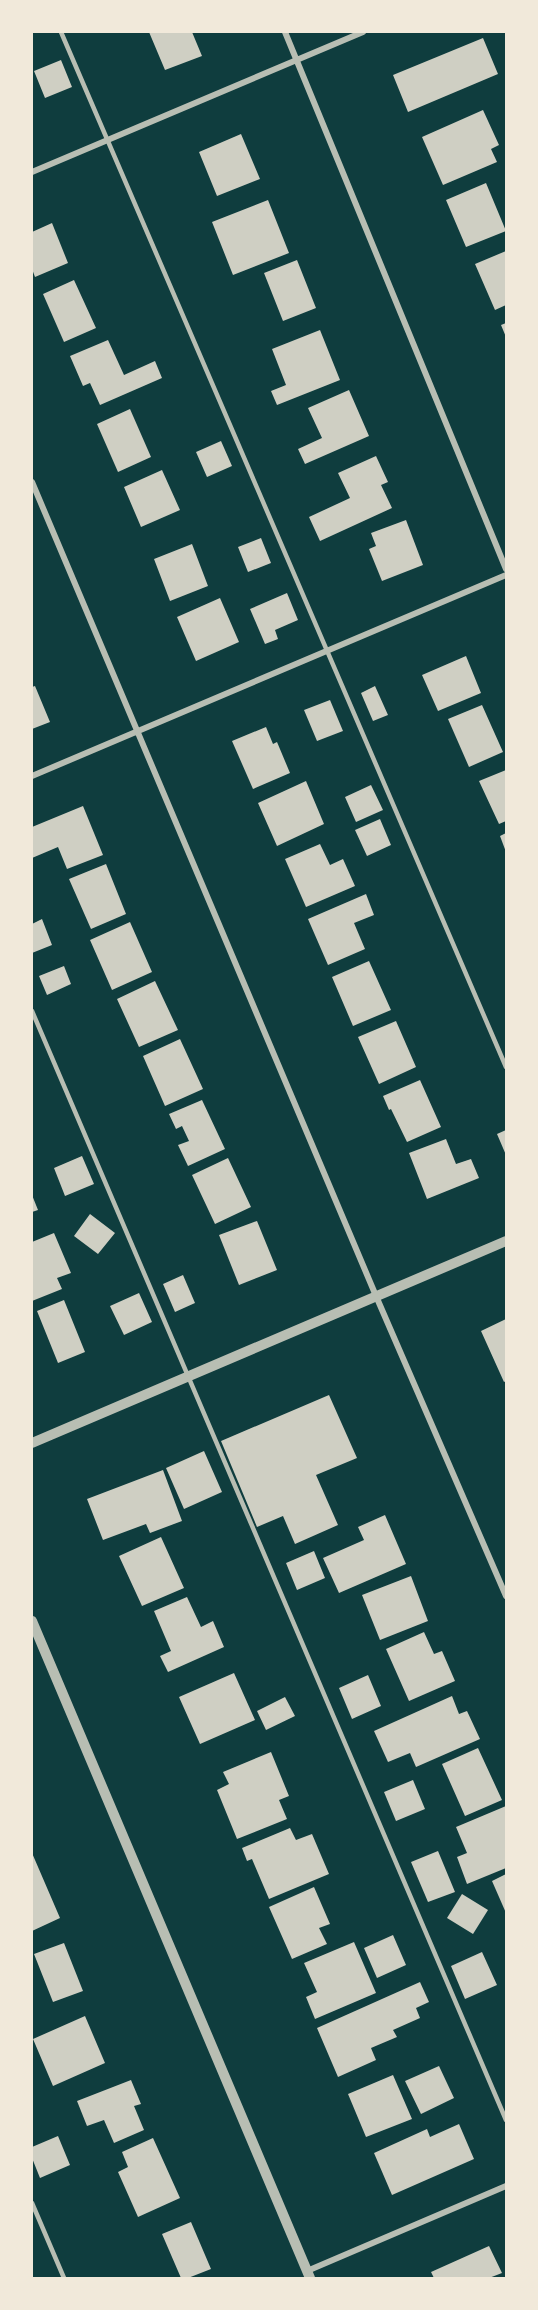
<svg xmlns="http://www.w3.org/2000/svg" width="538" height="2310" font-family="'Public Sans',sans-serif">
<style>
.building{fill:#cfcfc3}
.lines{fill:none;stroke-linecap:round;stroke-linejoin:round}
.service{stroke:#b8beb3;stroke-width:4.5}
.minor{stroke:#b8beb3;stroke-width:6}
.tertiary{stroke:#b8beb3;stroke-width:10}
</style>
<rect width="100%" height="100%" fill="#0f3d3e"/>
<!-- building -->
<path class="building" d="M 149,32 L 192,32 L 202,56 L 165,70 Z
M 483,38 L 498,74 L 408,112 L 393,75 Z
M 61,60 L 72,87 L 45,98 L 34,71 Z
M 483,110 L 499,145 L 491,149 L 497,162 L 443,185 L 422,137 Z
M 241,134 L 260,179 L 217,196 L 199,152 Z
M 486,183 L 506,231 L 466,247 L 446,200 Z
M 268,200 L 289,253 L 233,275 L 212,222 Z
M 52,223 L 68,263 L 35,277 L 32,269 L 32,232 Z
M 506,251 L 506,305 L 495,310 L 475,264 Z
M 297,260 L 316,308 L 283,321 L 264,273 Z
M 74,280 L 96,328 L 64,342 L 43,294 Z
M 506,323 L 506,337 L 501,325 Z
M 320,330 L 340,380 L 277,405 L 271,391 L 286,385 L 272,349 Z
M 108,340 L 124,375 L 155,361 L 162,378 L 100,405 L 90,383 L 83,386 L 70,356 Z
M 349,390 L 369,436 L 305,464 L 298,449 L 322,438 L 308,408 Z
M 130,409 L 151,457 L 118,472 L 97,424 Z
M 221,441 L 232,466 L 207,477 L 196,452 Z
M 376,456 L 388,482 L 381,485 L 392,508 L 320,541 L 309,517 L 350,498 L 338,473 Z
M 162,470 L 180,510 L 141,527 L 124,487 Z
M 406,520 L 423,565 L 382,581 L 369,549 L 376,546 L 371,533 Z
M 261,538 L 271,563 L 248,572 L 238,547 Z
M 192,544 L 208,586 L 170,601 L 154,559 Z
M 287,593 L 298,620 L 275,630 L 278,639 L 265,644 L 250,609 Z
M 220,598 L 239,642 L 196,661 L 177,617 Z
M 466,656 L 481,693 L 438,711 L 422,675 Z
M 35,686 L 50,722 L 32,729 L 32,687 Z
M 375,686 L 388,715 L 373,721 L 361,693 Z
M 330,700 L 343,731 L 317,741 L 304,710 Z
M 482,705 L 503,752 L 469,767 L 448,719 Z
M 266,727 L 273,744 L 277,742 L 290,773 L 253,789 L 232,741 Z
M 506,770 L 506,821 L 499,824 L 479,781 Z
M 306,781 L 324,824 L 277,846 L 258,803 Z
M 371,785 L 383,810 L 356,822 L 345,797 Z
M 83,806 L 103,855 L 67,869 L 58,847 L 32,858 L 32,827 Z
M 380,819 L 391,845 L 367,856 L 355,830 Z
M 506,833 L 506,852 L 500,836 Z
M 320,844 L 330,865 L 343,859 L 355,886 L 306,907 L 285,859 Z
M 106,864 L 126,914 L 91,929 L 69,879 Z
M 366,894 L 374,915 L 354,923 L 365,949 L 328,965 L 308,919 Z
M 42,919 L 52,945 L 32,953 L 32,924 Z
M 130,922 L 152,972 L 112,990 L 90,940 Z
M 369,961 L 391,1010 L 353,1026 L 332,977 Z
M 64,966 L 71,984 L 47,995 L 39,976 Z
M 155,981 L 178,1030 L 139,1047 L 117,999 Z
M 396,1021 L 416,1067 L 379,1084 L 358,1037 Z
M 180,1039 L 203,1089 L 165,1106 L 143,1056 Z
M 420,1080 L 441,1127 L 407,1142 L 391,1109 L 389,1110 L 383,1096 Z
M 202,1100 L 225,1149 L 188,1166 L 178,1145 L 189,1141 L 182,1126 L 176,1129 L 169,1114 Z
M 506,1130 L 506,1155 L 497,1134 Z
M 446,1139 L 456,1164 L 471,1159 L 479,1178 L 427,1199 L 409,1153 Z
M 82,1156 L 94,1184 L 65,1196 L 54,1168 Z
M 228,1158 L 251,1207 L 215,1224 L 192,1175 Z
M 32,1195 L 38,1210 L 32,1212 Z
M 90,1214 L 115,1233 L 98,1254 L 74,1236 Z
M 257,1221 L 277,1270 L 239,1285 L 219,1235 Z
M 54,1233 L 71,1273 L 57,1278 L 62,1289 L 32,1301 L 32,1242 Z
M 183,1275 L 195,1303 L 175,1312 L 163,1284 Z
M 139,1293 L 152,1322 L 124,1335 L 110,1306 Z
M 64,1300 L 85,1352 L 58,1363 L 37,1311 Z
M 506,1319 L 506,1381 L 504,1382 L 481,1331 Z
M 329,1395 L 357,1458 L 316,1475 L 338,1525 L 295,1544 L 283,1516 L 257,1527 L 221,1441 Z
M 204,1451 L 222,1492 L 184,1509 L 166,1468 Z
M 163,1470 L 182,1521 L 150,1533 L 146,1524 L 103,1540 L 87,1499 Z
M 385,1515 L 406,1564 L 339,1593 L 323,1558 L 364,1540 L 358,1527 Z
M 161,1537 L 184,1588 L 142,1606 L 119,1556 Z
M 314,1551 L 325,1578 L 297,1590 L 286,1563 Z
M 411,1576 L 428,1621 L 380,1640 L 362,1595 Z
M 187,1597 L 201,1627 L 213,1621 L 224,1647 L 168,1672 L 160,1656 L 171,1651 L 154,1611 Z
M 424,1632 L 434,1654 L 442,1651 L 455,1681 L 409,1701 L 386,1649 Z
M 234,1673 L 255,1720 L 200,1744 L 179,1697 Z
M 368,1675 L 381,1706 L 352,1719 L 339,1688 Z
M 452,1696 L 459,1714 L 467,1711 L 480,1739 L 416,1767 L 410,1753 L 388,1762 L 374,1731 Z
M 285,1697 L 295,1716 L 266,1730 L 257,1711 Z
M 478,1748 L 502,1800 L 465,1816 L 442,1764 Z
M 271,1752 L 289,1796 L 279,1800 L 287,1819 L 237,1839 L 217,1790 L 229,1784 L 223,1772 Z
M 413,1780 L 425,1809 L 396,1821 L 384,1792 Z
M 506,1806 L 506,1868 L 467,1884 L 457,1857 L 467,1853 L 456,1827 Z
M 290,1828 L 296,1840 L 312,1834 L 329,1874 L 269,1899 L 252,1859 L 247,1861 L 242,1848 Z
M 438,1851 L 455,1892 L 428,1902 L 411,1862 Z
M 32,1853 L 60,1918 L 32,1931 Z
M 506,1874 L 506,1913 L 492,1881 Z
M 314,1887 L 330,1924 L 319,1928 L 327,1944 L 292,1959 L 269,1907 Z
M 462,1894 L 488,1910 L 473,1934 L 447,1918 Z
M 393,1935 L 406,1965 L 377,1978 L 364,1948 Z
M 354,1942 L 376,1993 L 315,2019 L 306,1997 L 317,1992 L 304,1963 Z
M 64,1943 L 83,1991 L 53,2002 L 34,1954 Z
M 482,1952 L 497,1985 L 465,1999 L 451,1966 Z
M 420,1982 L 429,2002 L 416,2008 L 420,2018 L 393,2030 L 397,2037 L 371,2048 L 376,2060 L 338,2077 L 317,2028 Z
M 85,2016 L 105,2063 L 53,2086 L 33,2039 Z
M 439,2066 L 454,2098 L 421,2114 L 405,2081 Z
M 393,2075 L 412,2119 L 366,2137 L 348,2094 Z
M 131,2080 L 141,2104 L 134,2106 L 144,2130 L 114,2143 L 104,2120 L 87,2126 L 77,2101 Z
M 459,2124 L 474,2159 L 392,2195 L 374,2153 L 427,2129 L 430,2137 Z
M 58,2136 L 70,2165 L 40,2178 L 32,2158 L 32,2147 Z
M 153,2138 L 180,2198 L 138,2217 L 118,2172 L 128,2167 L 122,2152 Z
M 191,2222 L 211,2269 L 188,2278 L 181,2278 L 162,2234 Z
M 489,2246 L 502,2273 L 489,2278 L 434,2278 L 431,2272 Z"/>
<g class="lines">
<!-- service -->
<path class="service" d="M 61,32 L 506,1067
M 32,1011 L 506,2120
M 32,2203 L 64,2278"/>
<!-- minor -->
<path class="minor" d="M 285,32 L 506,569
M 32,172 L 363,32
M 32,482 L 376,1296 L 506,1596
M 32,776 L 506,575
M 307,2271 L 506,2186"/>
<!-- tertiary -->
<path class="tertiary" d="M 32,1443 L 506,1241
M 32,1621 L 310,2278"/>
</g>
<!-- border -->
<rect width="538" height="2310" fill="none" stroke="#f1e9da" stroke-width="66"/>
</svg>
